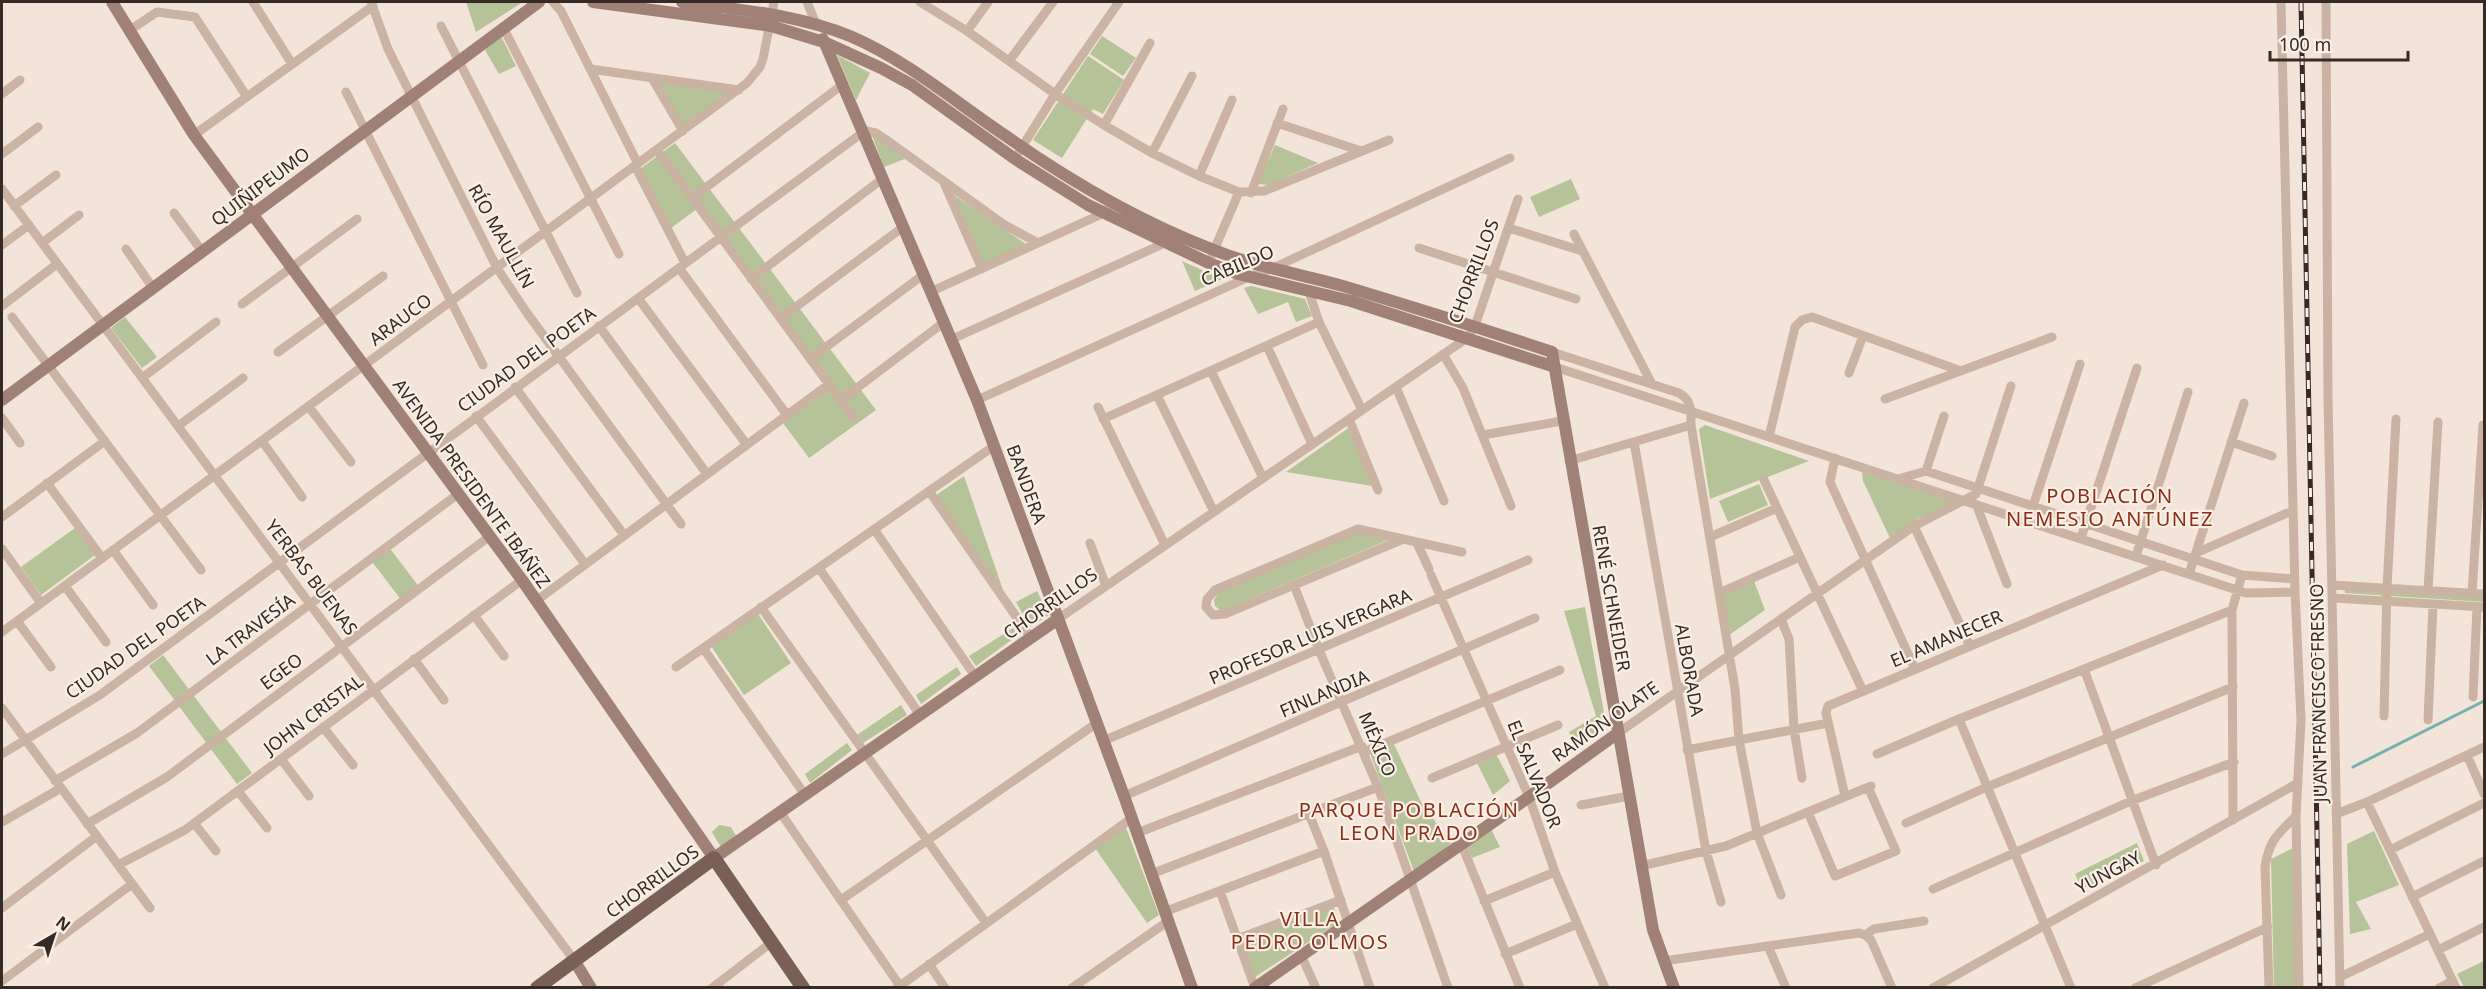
<svg xmlns="http://www.w3.org/2000/svg" width="2486" height="989" font-family="'Noto Sans',sans-serif">
<style>
.green{fill:#b6c297}
.lines{fill:none;stroke-linecap:round;stroke-linejoin:round}
.stream{stroke:#75b1b0;stroke-width:3}
.street{stroke:#cbb3a3;stroke-width:9}
.secondary{stroke:#9f8275;stroke-width:12}
.primary{stroke:#795f56;stroke-width:14}
.rail-casing{stroke:#362a26;stroke-width:5}
.rail{stroke:#faefe4;stroke-width:3;stroke-dasharray:9;stroke-linecap:butt}
.labels{text-anchor:middle;dominant-baseline:central;stroke-width:4.5;stroke-linejoin:round;paint-order:stroke}
.street-label{font-size:18px;fill:#362a26;stroke:#faefe4}
.neighbourhood-label{font-size:20px;letter-spacing:1.5px;fill:#892f1a;stroke:#faefe4}
</style>
<rect width="100%" height="100%" fill="#f2e4d8"/>
<!-- green -->
<path class="green" d="M 466,2 L 523,2 L 476,32 Z
M 501,36 L 516,66 L 499,74 L 485,50 Z
M 1102,36 L 1136,58 L 1123,76 L 1090,54 Z
M 837,55 L 870,73 L 856,100 Z
M 1088,56 L 1124,80 L 1103,114 L 1093,109 L 1062,158 L 1033,140 Z
M 659,81 L 729,91 L 683,126 Z
M 871,133 L 907,158 L 884,167 Z
M 675,143 L 876,410 L 809,458 L 783,423 L 833,386 L 701,206 L 671,228 L 640,169 Z
M 1275,145 L 1318,163 L 1269,185 L 1258,184 Z
M 1571,179 L 1580,199 L 1539,217 L 1530,197 Z
M 951,193 L 1026,244 L 983,264 Z
M 1182,261 L 1222,279 L 1195,291 Z
M 1251,286 L 1305,299 L 1312,316 L 1296,322 L 1288,302 L 1258,314 L 1244,288 Z
M 125,317 L 157,357 L 142,368 L 111,328 Z
M 1705,425 L 1809,461 L 1710,499 L 1699,429 Z
M 1350,427 L 1372,486 L 1286,472 Z
M 1862,472 L 1955,502 L 1917,519 L 1890,538 L 1863,481 Z
M 964,476 L 1004,593 L 935,496 Z
M 1759,484 L 1768,505 L 1728,522 L 1719,501 Z
M 75,528 L 95,555 L 41,595 L 21,567 Z
M 1358,532 L 1388,540 L 1221,611 L 1215,606 L 1214,600 L 1218,593 Z
M 388,546 L 420,588 L 402,601 L 370,559 Z
M 1754,581 L 1765,610 L 1729,635 L 1722,596 Z
M 2344,588 L 2484,598 L 2484,602 L 2345,593 Z
M 1037,591 L 1049,615 L 1030,627 L 1016,602 Z
M 1585,607 L 1606,724 L 1575,748 L 1569,732 L 1596,716 L 1564,611 Z
M 758,614 L 791,663 L 744,695 L 711,646 Z
M 1013,628 L 1018,635 L 976,666 L 969,656 Z
M 163,655 L 252,773 L 237,784 L 149,666 Z
M 957,667 L 961,674 L 921,704 L 916,695 Z
M 901,705 L 907,715 L 863,743 L 857,735 Z
M 1393,742 L 1421,802 L 1451,843 L 1415,874 L 1370,753 Z
M 847,743 L 852,750 L 810,783 L 805,774 Z
M 1496,754 L 1510,781 L 1493,795 L 1477,763 Z
M 719,825 L 731,827 L 736,836 L 722,849 L 712,832 Z
M 1125,825 L 1159,915 L 1147,923 L 1095,848 Z
M 1490,827 L 1500,847 L 1472,858 L 1466,843 Z
M 2374,831 L 2399,885 L 2356,902 L 2371,929 L 2350,934 L 2347,844 Z
M 2137,843 L 2144,861 L 2082,889 L 2075,874 Z
M 2293,848 L 2296,987 L 2274,987 L 2271,859 Z
M 1333,905 L 1339,922 L 1255,977 L 1240,939 Z
M 2484,961 L 2484,987 L 2464,987 L 2457,974 Z"/>
<g class="lines">
<!-- stream -->
<path class="stream" d="M 2353,767 L 2484,701"/>
<!-- street -->
<path class="street" d="M 253,2 L 292,64
M 371,2 L 388,49 L 497,268 L 527,313 L 681,524
M 553,2 L 561,11 L 638,164
M 807,2 L 816,24
M 920,2 L 967,31 L 1055,94 L 1104,125 L 1152,153 L 1199,176 L 1239,192 L 1264,191 L 1389,140
M 2281,2 L 2295,592 L 2301,720 L 2296,816 L 2299,988
M 2326,2 L 2328,399 L 2340,988
M 441,26 L 577,293
M 503,27 L 619,254
M 130,30 L 157,12 L 195,17 L 247,97
M 967,31 L 988,2
M 1009,61 L 1053,2
M 590,69 L 739,90
M 652,78 L 683,131
M 346,92 L 483,365
M 2,94 L 20,80
M 1277,123 L 1361,151
M 1104,125 L 1150,43
M 861,130 L 876,133 L 885,139 L 1003,224 L 1038,243
M 194,135 L 373,6
M 657,150 L 853,417
M 1019,152 L 1055,94 L 1119,2
M 1152,153 L 1192,76
M 2,154 L 38,127
M 635,166 L 685,263
M 1199,176 L 1232,100
M 944,183 L 982,269
M 2,189 L 574,960
M 1251,193 L 1283,109
M 692,198 L 842,85
M 14,206 L 56,175
M 174,213 L 202,251
M 1509,228 L 1582,251
M 1574,234 L 1652,384
M 42,243 L 79,215
M 2,245 L 29,225
M 1419,248 L 1576,299
M 126,249 L 153,288
M 1212,255 L 1239,192
M 679,268 L 787,415
M 751,279 L 882,179
M 930,292 L 1104,213 L 1113,202
M 1309,292 L 1319,322 L 1362,410
M 638,298 L 747,445
M 242,304 L 357,219
M 2,306 L 57,264
M 12,317 L 201,570
M 781,318 L 903,227
M 599,326 L 707,474
M 950,340 L 1165,243
M 1267,346 L 1312,444
M 278,352 L 383,276
M 1552,352 L 1679,393 C 1692,400 1691,411 1691,425 L 1569,461
M 1443,354 L 1463,388 L 1511,506
M 810,359 L 923,275
M 1555,367 L 2246,593 L 2295,592
M 1211,371 L 1263,478
M 1849,373 L 1863,336
M 142,378 L 216,322
M 515,387 L 624,535
M 1396,387 L 1444,501
M 1157,395 L 1214,512
M 1885,399 L 2052,337
M 841,400 L 943,323
M 977,400 L 1249,277 L 1273,268 L 1510,158
M 309,407 L 351,462
M 1098,407 L 1165,545
M 476,416 L 585,564
M 2,418 L 20,443
M 1103,419 L 1319,322
M 1349,419 L 1378,490
M 1691,425 L 1735,689 L 1739,740 L 1757,833 L 1781,895
M 178,426 L 243,378
M 1483,435 L 1562,421
M 1769,437 L 1795,327 L 1802,320 L 1812,317 L 1961,371
M 262,441 L 302,497
M 1634,442 L 1706,851 L 1721,902
M 2231,442 L 2272,456
M 1835,458 L 1830,482 L 1915,669
M 1926,471 L 1944,416
M 1898,479 L 1926,471 L 2242,575 L 2294,579
M 1764,480 L 1863,691
M 47,483 L 102,558
M 929,491 L 1031,638
M 1976,504 L 2007,584
M 2,517 L 105,441
M 2028,521 L 2080,364
M 1914,526 L 1970,646
M 874,529 L 975,676
M 1710,537 L 1777,508
M 2081,538 L 2137,368
M 1401,540 L 1225,614 L 1213,615 L 1206,607 L 1207,599 L 1215,590 L 1358,529 L 1462,552
M 1090,543 L 1106,586
M 1417,543 L 1429,569
M 2,549 L 41,603
M 113,550 L 153,605
M 2196,553 L 2287,513
M 2136,556 L 2188,392
M 819,568 L 920,715
M 2189,574 L 2244,403
M 1431,575 L 1529,797 L 1555,872 L 1605,988
M 1294,585 L 1319,650 L 1378,787 L 1448,988
M 2332,585 L 2484,594
M 65,586 L 106,642
M 2428,590 L 2438,422
M 1719,593 L 1800,557
M 2472,593 L 2483,425
M 2333,598 L 2484,607
M 536,601 L 829,384
M 761,607 L 986,923
M 474,615 L 504,656
M 1058,619 L 1467,338 L 1475,326 L 1518,199
M 1781,619 L 1789,639 L 1794,729 L 1802,778
M 17,621 L 51,667
M 2,632 L 747,83 L 760,67 L 763,59 L 774,2
M 703,648 L 805,795
M 414,659 L 444,700
M 676,667 L 994,446
M 2084,669 L 2156,865
M 2473,697 L 2477,607
M 2,708 L 150,908
M 2384,716 L 2387,588 L 2396,419
M 1959,719 L 2071,988
M 2428,720 L 2433,604
M 323,727 L 353,765
M 1618,733 L 1914,526 L 1976,494 L 2011,386
M 1103,741 L 1528,560
M 1687,750 L 1828,723
M 1364,752 L 1560,670
M 2,754 L 100,695 L 862,133
M 1877,754 L 1959,719 L 2232,610
M 2467,755 L 2484,794
M 281,759 L 309,796
M 1432,778 L 1558,725
M 55,781 L 137,733 L 458,494
M 238,791 L 267,828
M 1124,796 L 1535,618
M 1845,796 L 1826,713 L 1828,706 L 2163,565
M 2367,802 L 2456,988
M 1581,805 L 1629,796
M 780,812 L 900,986
M 1808,812 L 1835,876 L 1896,851 L 1868,787
M 1309,814 L 1324,851 L 1370,988
M 2336,814 L 2367,802 L 2484,747
M 2233,820 L 2232,610 L 2242,575
M 2,822 L 61,788
M 194,823 L 216,851
M 1906,823 L 1987,787 L 2233,687
M 87,824 L 167,777 L 490,536
M 1137,833 L 1362,746
M 1461,843 L 1520,988
M 2390,850 L 2484,803
M 118,865 L 185,830 L 522,580
M 1641,866 L 1726,846 L 1871,786
M 1151,874 L 1378,787
M 1933,889 L 2131,801 L 2234,762
M 1220,891 L 1255,988
M 2412,897 L 2484,861
M 841,900 L 1097,723
M 1484,901 L 1555,872
M 2,908 L 97,836
M 1164,912 L 1324,851
M 1865,935 L 1871,940 L 1892,988
M 1237,939 L 1341,900
M 1768,946 L 1786,988
M 2438,950 L 2484,927
M 1505,954 L 1577,924
M 1301,955 L 1316,988
M 1663,961 L 1859,933 L 1865,935 L 1874,929 L 1924,921
M 929,964 L 945,988
M 2340,977 L 2430,934
M 2,981 L 132,884
M 712,988 L 772,942
M 897,988 L 1132,818
M 1072,988 L 1167,922
M 1933,988 L 2298,783
M 2135,988 L 2268,927
M 2269,988 L 2265,867 C 2269,840 2278,834 2296,816
M 2439,988 L 2453,981"/>
<!-- secondary -->
<path class="secondary" d="M 112,2 L 194,135 L 522,580 L 714,858 L 1058,619
M 593,2 L 771,26 L 824,42 L 881,68 L 912,85 L 1015,159 L 1088,205 L 1209,263 L 1238,274 L 1351,301 L 1555,367
M 682,2 C 739,10 797,14 850,36 C 908,61 954,101 1006,136 C 1070,181 1141,222 1214,250 C 1256,267 1300,274 1343,286 C 1413,307 1483,329 1552,352 L 1653,930 L 1674,988
M 823,39 L 977,400 L 1124,796 L 1192,988
M 2,400 L 539,2
M 574,960 L 591,988
M 1255,988 L 1529,797 L 1618,733"/>
<!-- primary -->
<path class="primary" d="M 537,988 L 714,858 L 803,988"/>
<defs>
<path id="rail" d="M 2301,2 L 2320,988"/>
</defs>
<!-- rail casing -->
<use href="#rail" class="rail-casing"/>
<!-- rail -->
<use href="#rail" class="rail"/>
</g>
<g class="labels">
<!-- street labels -->
<g class="street-label">
<text transform="translate(260 186) rotate(-37)">QUIÑIPEUMO</text>
<text transform="translate(502 236) rotate(61)">RÍO MAULLÍN</text>
<text transform="translate(1237 265) rotate(-23)">CABILDO</text>
<text transform="translate(1473 271) rotate(-69)">CHORRILLOS</text>
<text transform="translate(400 319) rotate(-37)">ARAUCO</text>
<text transform="translate(526 359) rotate(-36)">CIUDAD DEL POETA</text>
<text transform="translate(472 483) rotate(54)">AVENIDA PRESIDENTE IBÁÑEZ</text>
<text transform="translate(1027 484) rotate(70)">BANDERA</text>
<text transform="translate(312 577) rotate(53)">YERBAS BUENAS</text>
<text transform="translate(1612 598) rotate(80)">RENÉ SCHNEIDER</text>
<text transform="translate(1050 603) rotate(-35)">CHORRILLOS</text>
<text transform="translate(250 629) rotate(-37)">LA TRAVESÍA</text>
<text transform="translate(1310 636) rotate(-23)">PROFESOR LUIS VERGARA</text>
<text transform="translate(1946 638) rotate(-23)">EL AMANECER</text>
<text transform="translate(135 647) rotate(-35)">CIUDAD DEL POETA</text>
<text transform="translate(1690 670) rotate(80)">ALBORADA</text>
<text transform="translate(281 671) rotate(-37)">EGEO</text>
<text transform="translate(1324 693) rotate(-23)">FINLANDIA</text>
<text transform="translate(2318 693) rotate(-91)">JUAN FRANCISCO FRESNO</text>
<text transform="translate(313 714) rotate(-37)">JOHN CRISTAL</text>
<text transform="translate(1605 721) rotate(-35)">RAMÓN OLATE</text>
<text transform="translate(1378 744) rotate(67)">MÉXICO</text>
<text transform="translate(1535 774) rotate(68)">EL SALVADOR</text>
<text transform="translate(2108 872) rotate(-28)">YUNGAY</text>
<text transform="translate(652 881) rotate(-36)">CHORRILLOS</text>
</g>
<!-- neighbourhood labels -->
<g class="neighbourhood-label">
<text x="2110" y="495">POBLACIÓN<tspan x="2110" dy="23">NEMESIO ANTÚNEZ</tspan></text>
<text x="1409" y="809">PARQUE POBLACIÓN<tspan x="1409" dy="23">LEON PRADO</tspan></text>
<text x="1310" y="918">VILLA<tspan x="1310" dy="23">PEDRO OLMOS</tspan></text>
</g>
</g>
<!-- border -->
<rect width="2486" height="989" fill="none" stroke="#362a26" stroke-width="6"/>
<!-- north arrow -->
<g transform="translate(54 935) rotate(39)" stroke="#faefe4" stroke-width="4.5" paint-order="stroke">
<path d="M0-4.5L10 22L0 15L-10 22Z" fill="#362a26"/>
<text y="-9" font-size="16" font-weight="bold" text-anchor="middle" fill="#362a26">N</text>
</g>
<!-- scale -->
<path d="M2270 51v9h138v-9" fill="none" stroke="#362a26" stroke-width="3"/>
<text x="2279" y="51" font-size="18" fill="#362a26" stroke="#faefe4" stroke-width="4.5" paint-order="stroke">100 m</text>
</svg>
